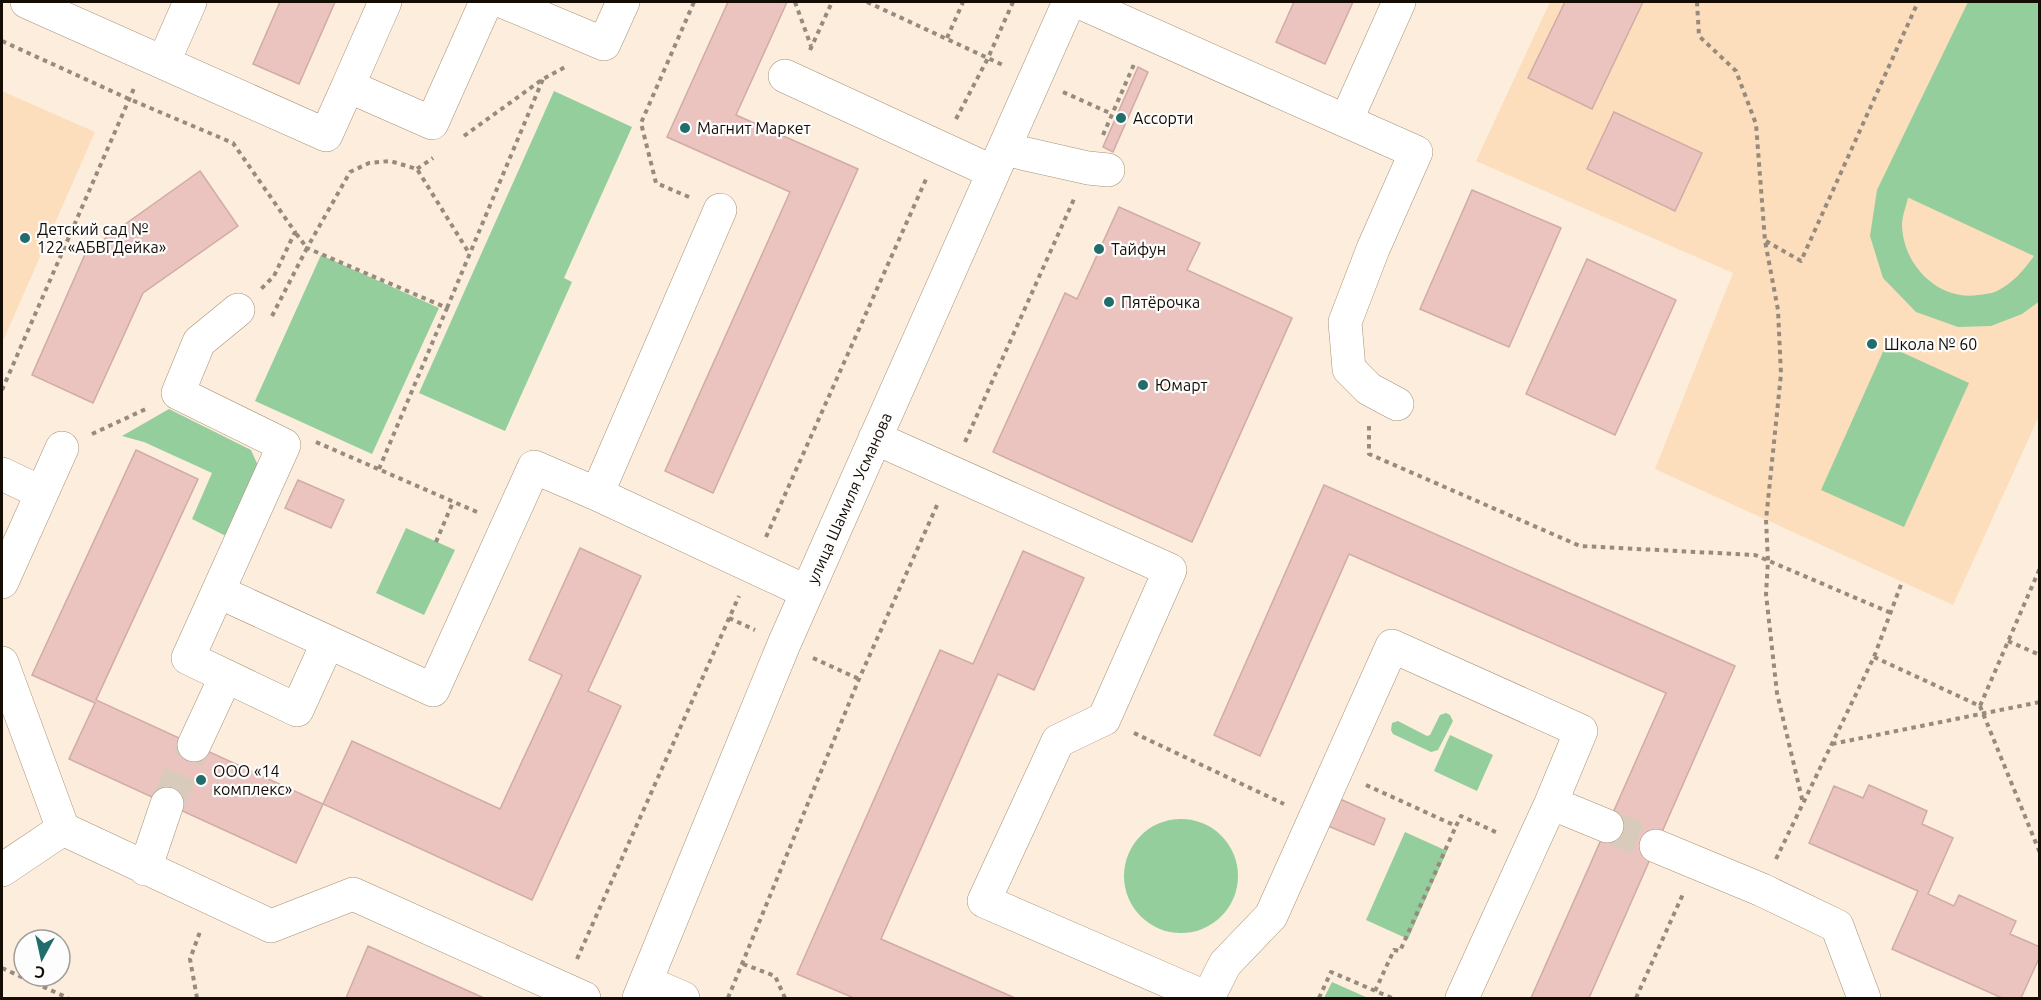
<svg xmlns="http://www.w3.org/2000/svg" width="2041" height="1000" font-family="Ubuntu,sans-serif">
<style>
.built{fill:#fcdebc}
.green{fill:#94ce9c;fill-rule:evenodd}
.building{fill:#ecc4bf;stroke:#d1aba6;stroke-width:1.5}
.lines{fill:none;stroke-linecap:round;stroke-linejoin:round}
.minor-tunnel{stroke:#d9cbbc;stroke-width:33;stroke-dasharray:33 16;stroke-linecap:butt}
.minor-casing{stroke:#a79177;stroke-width:34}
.path{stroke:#978b7e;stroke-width:4;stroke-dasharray:4.5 4.5;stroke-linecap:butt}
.minor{stroke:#fff;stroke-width:33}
.poi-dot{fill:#216d6b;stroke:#fdfdfd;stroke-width:2}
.labels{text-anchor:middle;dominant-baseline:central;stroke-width:4.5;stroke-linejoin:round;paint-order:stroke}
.poi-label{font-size:16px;fill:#150d04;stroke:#fdfdfd;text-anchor:start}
.street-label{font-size:16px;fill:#150d04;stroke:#fdfdfd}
</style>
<rect width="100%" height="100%" fill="#fceddc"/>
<!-- built -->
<path class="built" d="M 1550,2 L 2039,2 L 2039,416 L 1953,605 L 1655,469 L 1733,273 L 1476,161 Z
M 2,91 L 95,132 L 2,343 Z"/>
<!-- green -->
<path class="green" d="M 1968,2 L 2039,2 L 2040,301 L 2022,314 L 1991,326 L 1958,327 L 1916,312 L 1883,278 L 1870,236 L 1877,190 ZM 1908,198 L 1909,198 L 2034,256 C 2023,271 2013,283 1997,291 C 1991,294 1984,294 1978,295 C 1938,301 1903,265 1902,225 C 1902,217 1906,206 1908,198 Z
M 554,91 L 632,127 L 564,278 L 572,282 L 505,431 L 419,393 Z
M 321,255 L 439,308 L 372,454 L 255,401 Z
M 1886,345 L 1969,383 L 1904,527 L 1821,490 Z
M 169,409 L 251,450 L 259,468 L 230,538 L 192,519 L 212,473 L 144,442 L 122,436 Z
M 406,528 L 455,550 L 424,615 L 376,593 Z
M 1446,713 L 1450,715 L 1453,721 L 1438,750 L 1431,752 L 1393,734 L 1391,730 L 1392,723 L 1398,721 L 1427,736 L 1430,735 L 1440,715 Z
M 1450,735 L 1493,755 L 1477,791 L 1434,771 Z
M1124 876a57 57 0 1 1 114 0a57 57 0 1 1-114 0Z
M 1405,832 L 1447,851 L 1408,939 L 1366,920 Z
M 1332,982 L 1368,998 L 1324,998 Z"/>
<!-- building -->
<path class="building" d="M 280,2 L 335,2 L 299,84 L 253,64 Z
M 728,2 L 787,2 L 736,115 L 858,169 L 713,493 L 665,471 L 790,192 L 667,137 Z
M 1294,2 L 1353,2 L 1325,64 L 1276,42 Z
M 1565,2 L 1643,2 L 1592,109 L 1528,78 Z
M 1138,67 L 1148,72 L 1113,152 L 1103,147 Z
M 1614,112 L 1702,153 L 1675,211 L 1587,169 Z
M 200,171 L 238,226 L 143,293 L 93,403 L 32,375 L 86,252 Z
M 1472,190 L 1561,228 L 1509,347 L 1420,309 Z
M 1119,207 L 1200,243 L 1187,270 L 1292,318 L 1192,542 L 993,452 L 1065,293 L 1077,299 Z
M 1587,259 L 1676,300 L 1615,435 L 1526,394 Z
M 136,450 L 198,479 L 96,700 L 323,804 L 296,863 L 69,759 L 95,703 L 32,675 Z
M 298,480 L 344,500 L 331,528 L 285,508 Z
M 1324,485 L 1735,666 L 1589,998 L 1531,998 L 1666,693 L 1349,554 L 1260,756 L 1214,735 Z
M 580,548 L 641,576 L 588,691 L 621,706 L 532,900 L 323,804 L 352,741 L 500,809 L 562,675 L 529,660 Z
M 1023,551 L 1084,578 L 1034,690 L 998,674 L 881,939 L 1015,998 L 854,998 L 797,974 L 940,650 L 973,664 Z
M 1869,785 L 1927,811 L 1922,824 L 1953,838 L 1928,894 L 1954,906 L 1959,895 L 2016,921 L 2010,934 L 2040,947 L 2040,956 L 2021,998 L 2002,998 L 1892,949 L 1918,891 L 1809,843 L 1834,786 L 1863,798 Z
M 1340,799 L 1385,819 L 1374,845 L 1328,826 Z
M 368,946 L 484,998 L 346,998 Z"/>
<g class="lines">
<!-- minor-tunnel -->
<path class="minor-tunnel" d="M 167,804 L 194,745
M 1607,826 L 1656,846"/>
<defs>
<path id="minor" d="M 27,2 L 326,135 L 348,86
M 385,2 L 348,86 L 432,123 L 486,2
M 504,2 L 604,44 L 623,2
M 1079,2 L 1346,121 L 1399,2
M 164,61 L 190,2
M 785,76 L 993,172
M 1346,121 L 1416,152 L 1373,249 L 1345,322 L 1349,369 L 1369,389 L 1397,404
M 1004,149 L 1088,168 L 1108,170
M 720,210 L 597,494 L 807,592
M 238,310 L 199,342 L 178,393 L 284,445 L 188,658 L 297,710 L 328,642
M 875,438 L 1170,570 L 1104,719 L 1058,741 L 984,901 L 1207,998
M 2,474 L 42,493
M 2,582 L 62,448
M 219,592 L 433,690 L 534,467 L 597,494
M 2,663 L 63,829 L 271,926 L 353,894 L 584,998
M 194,745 L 226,676
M 1551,803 L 1607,826
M 1656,846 L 1762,890 L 1837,926 L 1864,998
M 145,869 L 167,804
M 2,870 L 63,829
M 646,982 L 683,998
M 639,998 L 784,644 L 1069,2
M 1208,998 L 1225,964 L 1271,916 L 1392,646 L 1581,731 L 1551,803 L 1462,998"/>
</defs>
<!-- minor casing -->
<use href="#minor" class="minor-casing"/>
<!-- path -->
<path class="path" d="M 795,2 L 811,46
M 867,2 L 1005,66
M 1697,2 L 1699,36 L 1736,71 L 1756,124 L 1765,241 L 1778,310 L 1781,374 L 1766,520 L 1768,561 L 1766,594 L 1777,693 L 1803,803
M 947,38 L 963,2
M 2,41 L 129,99 L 233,143 L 295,232 L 274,276 L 261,289
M 810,50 L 832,2
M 1063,92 L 1112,114
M 956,119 L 988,58 L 1013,2
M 1103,135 L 1135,62
M 464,136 L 543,79 L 567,66
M 417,169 L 433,158
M 689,197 L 656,183 L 641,123 L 694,2
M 1766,241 L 1801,261 L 1918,2
M 447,308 L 543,79
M 272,316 L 307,248 L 295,232
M 2,390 L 135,86
M 1369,426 L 1369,454 L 1580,546 L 1755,555 L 1891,613
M 92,434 L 148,408
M 316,442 L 477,512
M 965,442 L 1074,199
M 379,469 L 447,308 L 307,248 L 350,172 L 369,163 L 390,161 L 417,169 L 469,253
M 766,537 L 927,177
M 436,542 L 453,502
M 729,618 L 755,630
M 2008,641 L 2040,655
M 1874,657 L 1980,706 L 2040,568
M 813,658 L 859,679
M 1980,706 L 2040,853
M 1134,733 L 1284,804
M 1832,744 L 2040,702
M 1366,785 L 1456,826 L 1461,816 L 1500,834
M 1776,859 L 1874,657 L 1902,582
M 577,959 L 739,596
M 743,964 L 775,976 L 785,998
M 2,968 L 68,998
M 1375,991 L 1394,950 L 1400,951 L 1456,826
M 197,998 L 190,959 L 201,929
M 728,998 L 859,679 L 938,503
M 1319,998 L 1331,972 L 1392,998
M 1636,998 L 1683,894"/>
<!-- minor -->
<use href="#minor" class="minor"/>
</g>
<!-- markers -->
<g class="poi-dot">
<circle cx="1121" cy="118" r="6"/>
<circle cx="685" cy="128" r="6"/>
<circle cx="25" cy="238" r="6"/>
<circle cx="1099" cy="249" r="6"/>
<circle cx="1109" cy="302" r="6"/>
<circle cx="1872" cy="344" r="6"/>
<circle cx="1143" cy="385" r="6"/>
<circle cx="201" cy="780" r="6"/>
</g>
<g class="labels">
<!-- poi labels -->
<g class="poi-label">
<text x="1133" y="118">Ассорти</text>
<text x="697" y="128">Магнит Маркет</text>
<text x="37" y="229">Детский сад №<tspan x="37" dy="18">122 «АБВГДейка»</tspan></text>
<text x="1111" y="249">Тайфун</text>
<text x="1121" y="302">Пятёрочка</text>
<text x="1884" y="344">Школа № 60</text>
<text x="1155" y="385">Юмарт</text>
<text x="213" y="771">ООО «14<tspan x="213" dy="18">комплекс»</tspan></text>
</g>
<!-- street labels -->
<g class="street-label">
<text transform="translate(849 498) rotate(-66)">улица Шамиля Усманова</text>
</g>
</g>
<!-- border -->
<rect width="2041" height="1000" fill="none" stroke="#150d04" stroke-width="6"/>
<!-- north arrow -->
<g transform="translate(42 958) rotate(188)"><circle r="28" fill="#fdfdfd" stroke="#a09d99" stroke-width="1.5"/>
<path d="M0-4.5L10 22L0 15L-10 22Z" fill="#216d6b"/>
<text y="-9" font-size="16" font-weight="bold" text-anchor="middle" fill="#150d04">С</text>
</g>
</svg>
